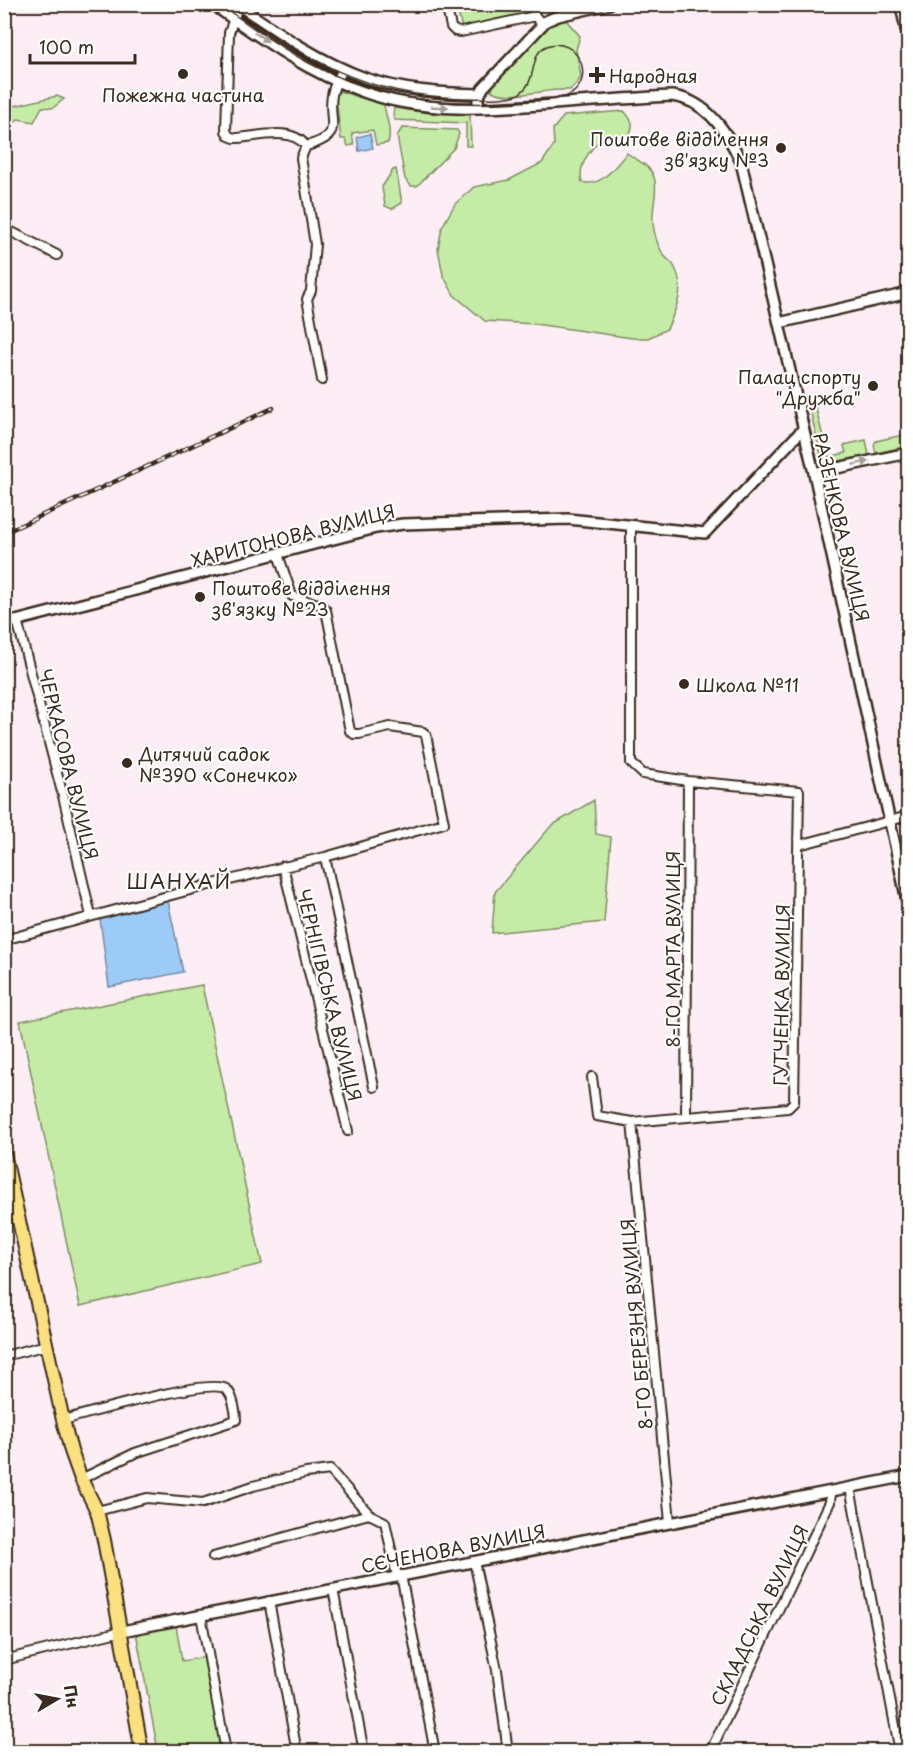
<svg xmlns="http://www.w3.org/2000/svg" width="913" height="1756" font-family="'Playpen Sans',sans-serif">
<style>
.green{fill:#c4eca7;stroke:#808b62;stroke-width:1.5}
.water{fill:#9dcbf8;stroke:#768ba1;stroke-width:1.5}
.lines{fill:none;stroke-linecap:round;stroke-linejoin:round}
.minor-casing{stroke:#3b2a1e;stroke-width:12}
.tertiary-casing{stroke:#3b2a1e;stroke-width:14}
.secondary-casing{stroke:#3b2a1e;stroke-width:15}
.primary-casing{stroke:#3b2a1e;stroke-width:16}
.minor{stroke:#fff;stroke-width:8}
.tertiary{stroke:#fff;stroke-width:9}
.secondary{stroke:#fff;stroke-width:10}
.primary{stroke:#fbe080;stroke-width:12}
.tram{stroke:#3b2a1e;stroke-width:1.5}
.rail-casing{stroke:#3b2a1e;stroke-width:4.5}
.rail{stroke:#fff;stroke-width:2;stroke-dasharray:7;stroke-linecap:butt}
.oneway{fill:#a79f9a}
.poi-dot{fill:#3b2a1e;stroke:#fff;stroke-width:2}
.labels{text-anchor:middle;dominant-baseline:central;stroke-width:4.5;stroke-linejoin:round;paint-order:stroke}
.poi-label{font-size:18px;fill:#3b2a1e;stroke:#fff;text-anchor:start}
.street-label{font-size:18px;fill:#3b2a1e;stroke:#fff}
.neighbourhood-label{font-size:20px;letter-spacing:1.5px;fill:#3b2a1e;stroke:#fff}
</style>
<rect width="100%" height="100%" fill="#fdeef6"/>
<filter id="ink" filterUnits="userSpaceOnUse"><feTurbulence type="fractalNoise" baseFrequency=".0167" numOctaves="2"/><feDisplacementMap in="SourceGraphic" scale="12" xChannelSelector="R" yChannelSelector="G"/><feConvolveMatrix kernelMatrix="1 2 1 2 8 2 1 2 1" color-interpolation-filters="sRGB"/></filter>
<g filter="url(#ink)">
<!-- green -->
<path class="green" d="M 456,5 L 463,5 L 464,8 L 472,13 L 516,5 L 531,5 L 532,13 L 462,28 Z
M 565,19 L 580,36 L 576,50 L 581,76 L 578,82 L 570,90 C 546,88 512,101 492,91 L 493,85 L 543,29 Z
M 339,91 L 384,105 C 386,117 392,131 388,143 L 376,145 L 373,130 L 352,133 L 354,145 L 348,146 L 345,139 L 341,139 L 336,98 Z
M 57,96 L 64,99 L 53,108 L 42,107 L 34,122 L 18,119 L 7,130 L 8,134 L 5,135 L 5,108 Z
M 394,108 L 429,113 L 470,115 L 471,146 L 466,146 L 466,123 L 395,120 L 393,116 Z
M 624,111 C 632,120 635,124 629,135 C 623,135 616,134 610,136 C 594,140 577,165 582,182 C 602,188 615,166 627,153 C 637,161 650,165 654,177 C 659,192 651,209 653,223 C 654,233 658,246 663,254 C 666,259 673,262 675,268 C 686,289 676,309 667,329 L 648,338 L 632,338 L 535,324 L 485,321 L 454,295 L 443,275 L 438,249 L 442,227 L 455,204 L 474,187 L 509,180 L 542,163 L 554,145 L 553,129 L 564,116 Z
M 402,128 L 457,130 L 459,134 L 454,148 L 417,186 L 411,186 L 405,179 L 397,136 Z
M 396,169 L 402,203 L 392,209 L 385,206 L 382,187 L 393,170 Z
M 808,401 L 812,402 L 815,405 L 828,457 L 846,453 L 844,445 L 866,440 L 869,455 L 823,464 Z
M 908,434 L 908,446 L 876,453 L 874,445 L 876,441 Z
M 594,800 L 596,834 L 611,837 L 604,922 L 492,933 L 495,892 L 551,826 Z
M 202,985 L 262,1264 L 80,1306 L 20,1021 Z
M 176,1625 L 182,1661 L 205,1657 L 223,1751 L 158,1751 L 136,1632 Z"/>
<!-- water -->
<path class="water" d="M 370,134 L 373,148 L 359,151 L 357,137 Z
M 168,901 L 183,972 L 109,987 L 100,919 Z"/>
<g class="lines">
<defs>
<path id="minor" d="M 446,4 L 451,27 L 455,31 L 461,32 L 535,16
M 533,4 L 535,16 L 542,24
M 238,6 L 229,33 L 226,131 L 229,136 L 234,138 C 255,138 291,125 306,146
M 4,228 L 57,255
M 322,380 L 307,299 L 311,291 L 315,244 L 301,158 L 306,146 C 346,135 327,124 332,95 C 333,87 339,77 343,69
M 17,620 L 64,800 L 91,916
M 799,845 L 908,816
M 325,857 L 374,1087
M 283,866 L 348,1131
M 4,940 L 205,886 L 325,857 L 444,823 L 426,735 L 423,732 L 390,727 L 359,734 L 354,734 L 350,731 L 326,610 L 321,605 L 292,596 L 278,554
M 592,1077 L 597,1116 L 632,1122 L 788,1108 L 794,1102 L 799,791 L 688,781 L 643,774 L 631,763 L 631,526
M 686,1117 L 688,781
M 632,1122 L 670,1522
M 4,1356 L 47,1345
M 63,1420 C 87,1414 210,1377 226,1389 C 233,1394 236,1413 236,1420 L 135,1453 L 81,1479
M 850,1487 L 900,1752
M 97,1511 L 147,1498 L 203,1503 L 253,1486 L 306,1473 L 330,1470 L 369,1514 L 385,1522 L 397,1576
M 213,1557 L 369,1514
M 474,1561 L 497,1670 L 508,1752
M 401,1575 L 435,1752
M 333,1589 L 364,1752
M 269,1601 L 297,1752
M 201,1615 L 226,1752
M 4,1660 L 122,1631
M 710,1752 L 830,1502 L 831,1491"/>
<path id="tertiary" d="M 212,4 C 259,37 307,72 361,91 C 422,114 490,109 554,104 C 593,101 633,98 672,96 C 706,100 728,133 741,162 L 814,473 L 908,905
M 236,4 C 277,32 318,61 365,78 C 402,91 441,93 480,94
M 478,108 L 478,98 L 483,88 L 546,21 L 558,16 L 609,4
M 779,323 L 908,293
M 814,473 L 908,453
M 4,624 L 376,528 L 403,524 L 568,519 L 705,533 L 803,429
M 122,1631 L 908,1476"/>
<path id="secondary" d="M 901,4 L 908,36"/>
<path id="primary" d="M 4,1153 L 63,1420 L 71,1451 L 81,1479 L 97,1511 L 104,1540 L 142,1752"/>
</defs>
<!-- minor casing -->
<use href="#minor" class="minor-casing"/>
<!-- tertiary casing -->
<use href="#tertiary" class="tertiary-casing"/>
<!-- secondary casing -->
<use href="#secondary" class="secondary-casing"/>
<!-- primary casing -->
<use href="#primary" class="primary-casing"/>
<!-- minor -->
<use href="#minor" class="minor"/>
<!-- tertiary -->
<use href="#tertiary" class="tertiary"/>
<!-- secondary -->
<use href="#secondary" class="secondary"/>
<!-- primary -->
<use href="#primary" class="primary"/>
<!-- tram -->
<path class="tram" d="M 219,4 C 248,24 277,46 307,62 C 373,98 445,108 519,102 C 536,100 564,103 576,90 C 593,71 575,39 550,45 C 526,51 541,82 517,95 C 500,100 480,98 462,98 C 362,96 308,59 228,4"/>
<defs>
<path id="rail" d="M 4,533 L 273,408"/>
</defs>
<!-- rail casing -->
<use href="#rail" class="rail-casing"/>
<!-- rail -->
<use href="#rail" class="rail"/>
</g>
<!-- one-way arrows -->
<defs><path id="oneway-solid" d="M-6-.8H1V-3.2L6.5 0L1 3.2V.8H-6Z" transform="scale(1.5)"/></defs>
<g class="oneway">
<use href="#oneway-solid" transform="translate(261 37) rotate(33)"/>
<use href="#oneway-solid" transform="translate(440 107) rotate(2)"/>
<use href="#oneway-solid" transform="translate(861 463) rotate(-12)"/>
</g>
</g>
<!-- markers -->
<g class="poi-dot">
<circle cx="183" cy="74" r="6"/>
<path d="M594 66h6v6h6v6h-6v6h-6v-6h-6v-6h6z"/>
<circle cx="781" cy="148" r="6"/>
<circle cx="873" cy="386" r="6"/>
<circle cx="200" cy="597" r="6"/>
<circle cx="684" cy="684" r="6"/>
<circle cx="127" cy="763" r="6"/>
</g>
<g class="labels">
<!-- poi labels -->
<g class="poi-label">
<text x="609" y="75">Народная</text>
<text x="183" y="94" text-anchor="middle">Пожежна частина</text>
<text x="769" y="138" text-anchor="end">Поштове відділення<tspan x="769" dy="21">зв'язку №3</tspan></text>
<text x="861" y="376" text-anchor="end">Палац спорту<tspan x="861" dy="21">"Дружба"</tspan></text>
<text x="212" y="587">Поштове відділення<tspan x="212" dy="21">зв'язку №23</tspan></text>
<text x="696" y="684">Школа №11</text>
<text x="139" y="753">Дитячий садок<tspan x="139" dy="21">№390 «Сонечко»</tspan></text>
</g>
<!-- street labels -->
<g class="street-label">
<text transform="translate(842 527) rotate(77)">РАЗЕНКОВА ВУЛИЦЯ</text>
<text transform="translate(293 535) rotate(-14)">ХАРИТОНОВА ВУЛИЦЯ</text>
<text transform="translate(69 764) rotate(76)">ЧЕРКАСОВА ВУЛИЦЯ</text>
<text transform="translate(672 949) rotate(-90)">8-ГО МАРТА ВУЛИЦЯ</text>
<text transform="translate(330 995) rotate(76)">ЧЕРНІГІВСЬКА ВУЛИЦЯ</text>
<text transform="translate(781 995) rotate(-89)">ГУТЧЕНКА ВУЛИЦЯ</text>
<text transform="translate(636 1324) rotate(-95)">8-ГО БЕРЕЗНЯ ВУЛИЦЯ</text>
<text transform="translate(453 1548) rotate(-11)">СЄЧЕНОВА ВУЛИЦЯ</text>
<text transform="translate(759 1615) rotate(-64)">СКЛАДСЬКА ВУЛИЦЯ</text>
</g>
<!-- neighbourhood labels -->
<g class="neighbourhood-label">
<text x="179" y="881">ШАНХАЙ</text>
</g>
</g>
<!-- margin -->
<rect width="913" height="1756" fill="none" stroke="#fff" stroke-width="24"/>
<rect x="12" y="12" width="889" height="1732" fill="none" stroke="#3b2a1e" stroke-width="2" filter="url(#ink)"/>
<!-- north arrow -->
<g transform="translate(57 1699) rotate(80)" stroke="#ffffff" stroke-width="4.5" paint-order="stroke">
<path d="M0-4.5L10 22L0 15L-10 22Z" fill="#3b2a1e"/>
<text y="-9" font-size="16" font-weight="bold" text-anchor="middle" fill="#3b2a1e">Пн</text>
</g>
<!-- scale -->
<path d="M30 54v9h105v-9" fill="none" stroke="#3b2a1e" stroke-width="3"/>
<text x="39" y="54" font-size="18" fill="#3b2a1e" stroke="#ffffff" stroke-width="4.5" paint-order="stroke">100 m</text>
</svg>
